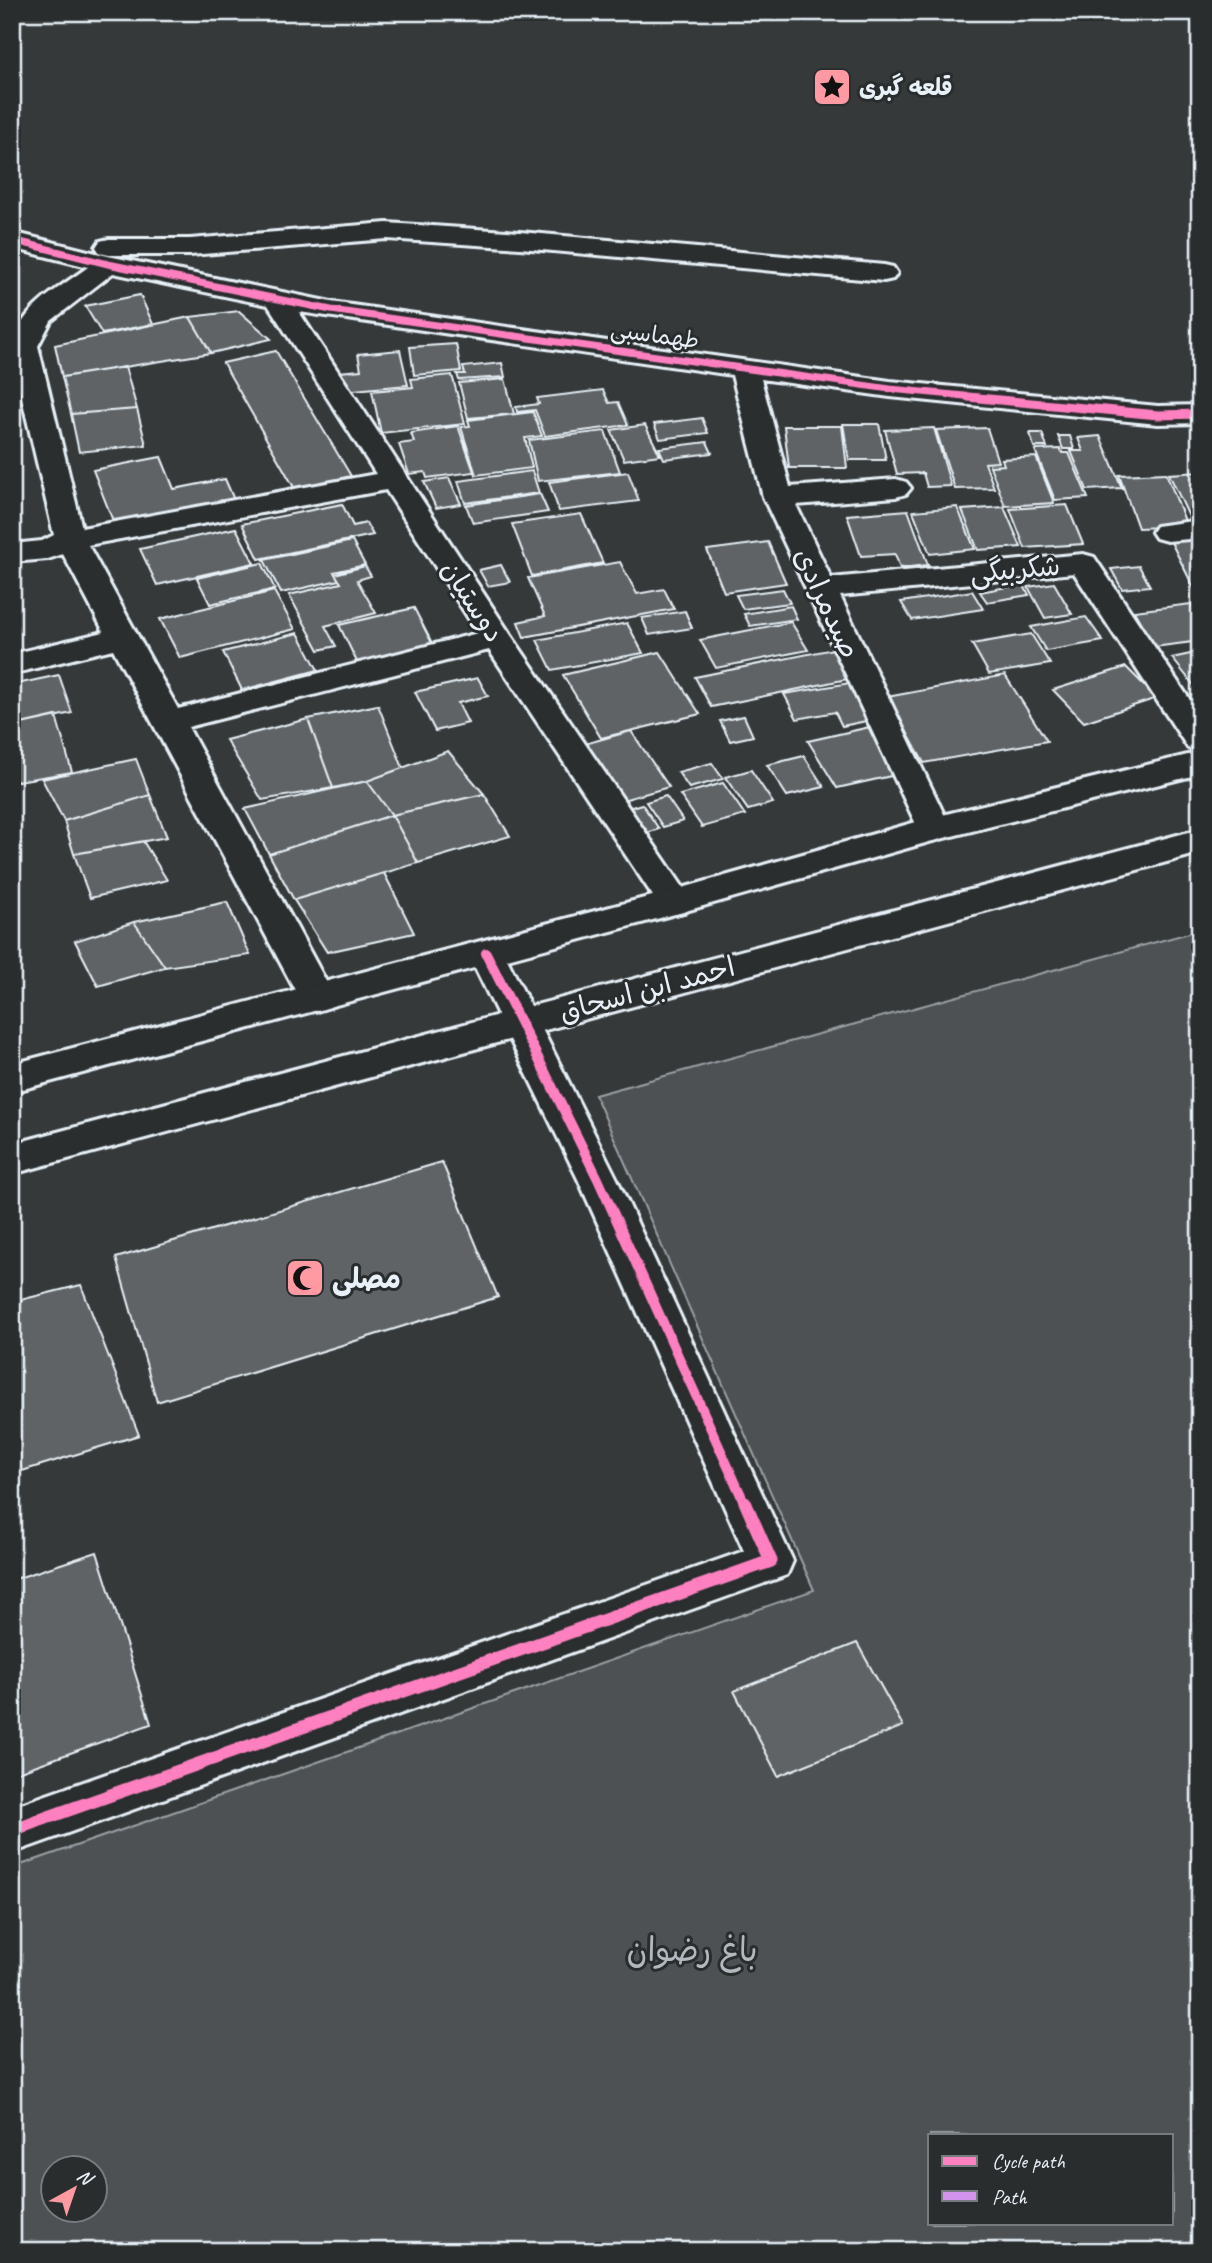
<svg xmlns="http://www.w3.org/2000/svg" width="1212" height="2263" font-family="Caveat,'Playpen Sans Arabic',sans-serif">
<style>
.green{fill:#4d5152;stroke:#9aa1a5;stroke-width:2;fill-rule:evenodd}
.building{fill:#5f6365;stroke:#e8f1f8;stroke-width:2}
.lines{fill:none;stroke-linecap:round;stroke-linejoin:round}
.minor-casing{stroke:#e8f1f8;stroke-width:6}
.major-casing{stroke:#e8f1f8;stroke-width:6}
.minor{fill:#2a2d2e;fill-rule:evenodd}
.major{fill:#2a2d2e;fill-rule:evenodd}
.quiet{stroke:#d193ec;stroke-width:11;stroke-dasharray:22 11;stroke-linecap:butt}
.cycleway-far3-casing{stroke:#2a2d2e;stroke-width:10}
.cycleway-far2-casing{stroke:#2a2d2e;stroke-width:12}
.cycleway-far1-casing{stroke:#2a2d2e;stroke-width:15}
.cycleway-casing{stroke:#2a2d2e;stroke-width:18}
.cycleway-far3{stroke:#ff80c0;stroke-width:7}
.cycleway-far2{stroke:#ff80c0;stroke-width:9}
.cycleway-far1{stroke:#ff80c0;stroke-width:10}
.cycleway{stroke:#ff80c0;stroke-width:13}
.labels{text-anchor:middle;dominant-baseline:central;stroke-width:6;stroke-linejoin:round;paint-order:stroke}
.far-poi-label{font-size:23px;font-weight:bold;fill:#e8f1f8;stroke:#2a2d2e;text-anchor:start}
.far-street-label{font-size:23px;fill:#e8f1f8;stroke:#2a2d2e}
.street-label{font-size:28px;fill:#e8f1f8;stroke:#2a2d2e}
.poi-label{font-size:28px;font-weight:bold;fill:#e8f1f8;stroke:#2a2d2e;text-anchor:start}
.near-park-label{font-size:33px;fill:#b2b9be;stroke:#2a2d2e}
</style>
<rect width="100%" height="100%" fill="#35393a"/>
<filter id="ink" filterUnits="userSpaceOnUse"><feTurbulence type="fractalNoise" baseFrequency=".0143" numOctaves="2"/><feDisplacementMap in="SourceGraphic" scale="14" xChannelSelector="R" yChannelSelector="G"/><feConvolveMatrix kernelMatrix="1 2 1 2 8 2 1 2 1" color-interpolation-filters="sRGB"/></filter>
<g filter="url(#ink)">
<!-- green -->
<path class="green" d="M 1200,930 L 1200,2251 L 12,2251 L 12,1868 L 814,1590 L 595,1095 ZM 930,2135 L 1172,2135 L 1172,2223 L 930,2223 ZM 52,2168 L 94,2168 L 94,2210 L 52,2210 Z"/>
<!-- building -->
<path class="building" d="M 140,295 L 153,324 L 102,334 L 85,306 Z
M 239,311 L 271,339 L 211,353 L 190,317 Z
M 190,317 L 211,353 L 62,377 L 55,345 Z
M 456,344 L 461,371 L 414,375 L 410,347 Z
M 400,350 L 408,385 L 343,391 L 339,372 L 361,370 L 358,354 Z
M 276,351 L 351,476 L 295,489 L 223,363 Z
M 502,363 L 505,377 L 459,380 L 457,374 L 465,374 L 463,367 Z
M 125,367 L 137,409 L 71,414 L 62,377 Z
M 452,375 L 465,424 L 381,433 L 372,391 L 413,387 L 411,379 Z
M 505,379 L 514,414 L 468,418 L 459,383 Z
M 603,390 L 609,403 L 618,402 L 628,425 L 545,436 L 535,410 L 517,412 L 516,407 L 539,404 L 537,398 Z
M 137,409 L 146,445 L 79,452 L 71,414 Z
M 533,412 L 542,436 L 525,438 L 532,468 L 476,475 L 461,427 L 470,426 L 468,420 Z
M 702,418 L 708,433 L 660,439 L 654,424 Z
M 843,424 L 879,424 L 886,460 L 849,460 Z
M 645,425 L 660,455 L 624,460 L 611,430 Z
M 458,426 L 474,472 L 427,478 L 425,472 L 409,474 L 399,444 L 414,442 L 411,433 Z
M 784,426 L 842,426 L 847,468 L 789,468 Z
M 934,428 L 951,486 L 927,487 L 923,473 L 897,474 L 885,430 Z
M 987,428 L 998,462 L 985,463 L 994,488 L 955,489 L 936,430 Z
M 605,431 L 620,472 L 538,481 L 529,440 Z
M 1030,433 L 1042,433 L 1047,447 L 1034,447 Z
M 1058,436 L 1070,436 L 1074,449 L 1063,449 Z
M 1100,436 L 1122,488 L 1087,490 L 1071,451 L 1083,451 L 1078,438 Z
M 707,442 L 712,453 L 664,459 L 659,448 Z
M 1060,449 L 1063,453 L 1069,453 L 1088,498 L 1055,500 L 1035,450 Z
M 161,457 L 174,489 L 225,479 L 235,502 L 115,526 L 93,470 Z
M 1036,457 L 1054,503 L 1005,506 L 990,466 L 1004,465 L 1002,459 Z
M 532,471 L 539,493 L 465,503 L 458,481 Z
M 628,472 L 639,501 L 559,511 L 549,482 Z
M 1200,472 L 1200,523 L 1192,523 L 1169,474 Z
M 1166,473 L 1187,526 L 1138,528 L 1119,475 Z
M 449,478 L 461,504 L 436,508 L 424,482 Z
M 540,494 L 548,512 L 473,523 L 466,505 Z
M 342,504 L 353,526 L 366,523 L 373,535 L 259,559 L 242,524 Z
M 1067,505 L 1083,544 L 1025,548 L 1010,509 Z
M 957,507 L 975,549 L 930,554 L 913,511 Z
M 1004,507 L 1021,547 L 978,550 L 962,510 Z
M 908,510 L 928,565 L 900,568 L 895,554 L 861,556 L 847,515 Z
M 581,514 L 603,563 L 532,576 L 512,524 Z
M 236,528 L 254,563 L 157,585 L 140,549 Z
M 1200,535 L 1200,600 L 1169,538 Z
M 352,541 L 365,565 L 334,572 L 339,580 L 281,593 L 264,560 Z
M 768,542 L 786,583 L 724,592 L 707,550 Z
M 620,562 L 637,594 L 664,589 L 674,609 L 524,637 L 518,622 L 545,616 L 528,578 Z
M 262,563 L 275,589 L 210,604 L 197,578 Z
M 501,565 L 510,582 L 488,586 L 479,570 Z
M 365,566 L 371,576 L 357,580 L 376,613 L 325,626 L 336,646 L 319,650 L 289,595 L 341,583 L 335,574 Z
M 1139,566 L 1150,586 L 1122,589 L 1111,569 Z
M 1054,583 L 1072,614 L 1045,618 L 1028,587 Z
M 1023,584 L 1029,595 L 987,602 L 980,592 Z
M 783,589 L 790,603 L 743,609 L 736,595 Z
M 274,591 L 295,629 L 180,658 L 160,619 Z
M 972,591 L 983,609 L 912,620 L 901,602 Z
M 1191,604 L 1200,620 L 1200,641 L 1154,647 L 1134,611 Z
M 791,606 L 797,619 L 750,626 L 744,614 Z
M 414,608 L 433,645 L 357,662 L 339,625 Z
M 685,611 L 692,628 L 649,635 L 642,618 Z
M 1086,617 L 1103,641 L 1046,651 L 1031,627 Z
M 791,622 L 808,650 L 716,668 L 700,640 Z
M 627,623 L 643,653 L 552,670 L 537,640 Z
M 298,633 L 318,670 L 242,690 L 223,652 Z
M 1031,634 L 1050,664 L 989,674 L 972,644 Z
M 833,649 L 852,678 L 711,707 L 695,677 Z
M 660,652 L 700,714 L 601,738 L 563,675 Z
M 1200,652 L 1200,693 L 1172,658 Z
M 1126,667 L 1157,698 L 1084,722 L 1053,690 Z
M 59,675 L 72,713 L 12,726 L 12,685 Z
M 1005,675 L 1047,741 L 924,763 L 887,697 Z
M 478,678 L 488,696 L 458,703 L 468,723 L 435,731 L 415,692 Z
M 850,683 L 871,720 L 842,726 L 835,712 L 797,719 L 784,694 Z
M 378,705 L 403,768 L 367,781 L 333,788 L 308,719 Z
M 56,716 L 72,772 L 12,782 L 12,726 Z
M 744,716 L 753,736 L 730,741 L 720,721 Z
M 308,719 L 333,788 L 262,800 L 226,740 Z
M 870,727 L 900,774 L 837,788 L 808,741 Z
M 631,731 L 669,787 L 619,801 L 581,745 Z
M 448,751 L 484,794 L 392,815 L 367,781 Z
M 804,756 L 824,787 L 787,796 L 767,765 Z
M 136,759 L 150,795 L 64,821 L 42,779 Z
M 712,763 L 723,779 L 689,788 L 678,772 Z
M 751,770 L 773,803 L 748,810 L 725,777 Z
M 367,781 L 392,815 L 269,854 L 245,809 Z
M 723,783 L 745,815 L 702,827 L 680,795 Z
M 484,794 L 510,836 L 418,863 L 392,815 Z
M 150,795 L 167,837 L 74,854 L 64,821 Z
M 666,796 L 683,821 L 663,827 L 646,802 Z
M 642,804 L 659,829 L 641,835 L 624,809 Z
M 392,815 L 418,863 L 294,900 L 269,854 Z
M 143,841 L 167,880 L 90,898 L 74,854 Z
M 384,873 L 414,933 L 327,952 L 294,900 Z
M 227,902 L 250,955 L 165,967 L 134,922 Z
M 134,922 L 165,967 L 98,986 L 75,941 Z
M 442,1162 L 498,1297 L 157,1402 L 116,1258 Z
M 81,1285 L 139,1435 L 22,1471 L 12,1441 L 12,1302 Z
M 97,1552 L 151,1724 L 12,1774 L 12,1580 Z
M 857,1643 L 903,1726 L 778,1776 L 734,1691 Z"/>
<g class="lines">
<defs>
<path id="minor" d="M 387,223 L 520,232 L 884,265 L 893,267 L 897,273 L 893,279 L 884,281 L 520,248 L 387,239 L 190,255 L 109,255 L 100,253 L 96,247 L 100,241 L 109,239 L 190,239 Z
M 12,232 L 108,256 L 331,302 L 890,381 L 1158,406 L 1200,405 L 1200,423 L 1158,424 L 890,397 L 761,379 L 790,487 L 896,479 L 906,482 L 911,488 L 906,494 L 896,497 L 796,505 L 831,578 L 1083,554 L 1094,557 L 1200,715 L 1200,751 L 1188,748 L 1074,573 L 840,596 L 951,829 L 946,837 L 934,841 L 922,837 L 763,497 L 732,375 L 299,312 L 510,634 L 693,902 L 687,911 L 675,914 L 663,911 L 489,650 L 188,727 L 335,998 L 330,1007 L 317,1011 L 304,1007 L 113,649 L 12,674 L 12,654 L 104,632 L 63,554 L 48,559 L 12,562 L 12,544 L 42,541 L 54,535 L 12,355 C 12,313 58,289 88,267 L 12,248 ZM 113,273 L 268,305 L 376,474 L 82,528 L 38,346 L 51,321 ZM 386,490 L 478,633 L 178,709 L 88,545 Z
M 1200,520 L 1200,538 L 1167,541 L 1156,538 L 1152,532 L 1156,526 Z
M 486,940 L 499,944 L 504,953 L 617,1179 L 793,1561 L 787,1575 L 12,1853 L 12,1807 L 744,1551 L 578,1179 L 468,953 L 473,944 Z"/>
<path id="major" d="M 1200,752 L 1200,774 L 936,840 L 675,914 L 12,1092 L 12,1064 L 675,890 L 934,817 Z
M 1200,829 L 1200,853 L 12,1174 L 12,1144 Z"/>
</defs>
<!-- minor casing -->
<use href="#minor" class="minor-casing"/>
<!-- major casing -->
<use href="#major" class="major-casing"/>
<!-- minor -->
<use href="#minor" class="minor"/>
<!-- major -->
<use href="#major" class="major"/>
<!-- quiet -->
<path class="quiet" d="M 12,1862 L 14,1830"/>
<defs>
<path id="cycleway-far3" d="M 12,240 L 108,264 L 331,310 L 890,389 L 986,398"/>
<path id="cycleway-far2" d="M 968,397 L 1158,415 L 1200,414"/>
<path id="cycleway-far1" d="M 486,953 L 598,1179 L 745,1504"/>
<path id="cycleway" d="M 12,1830 L 771,1561 L 745,1502"/>
</defs>
<!-- cycleway-far3 casing -->
<use href="#cycleway-far3" class="cycleway-far3-casing"/>
<!-- cycleway-far2 casing -->
<use href="#cycleway-far2" class="cycleway-far2-casing"/>
<!-- cycleway-far1 casing -->
<use href="#cycleway-far1" class="cycleway-far1-casing"/>
<!-- cycleway casing -->
<use href="#cycleway" class="cycleway-casing"/>
<!-- cycleway-far3 -->
<use href="#cycleway-far3" class="cycleway-far3"/>
<!-- cycleway-far2 -->
<use href="#cycleway-far2" class="cycleway-far2"/>
<!-- cycleway-far1 -->
<use href="#cycleway-far1" class="cycleway-far1"/>
<!-- cycleway -->
<use href="#cycleway" class="cycleway"/>
</g>
</g>
<!-- icons -->
<defs>
<symbol id="sight-square" viewBox="-11 -11 22 22"><rect x="-9" y="-9" width="18" height="18" rx="4" fill="#ff9aa2" stroke="#2a2d2e"/><path d="M0-6L1.8-2.2L6-1.7L2.9 1.2L3.7 5.4L0 3.3L-3.7 5.4L-2.9 1.2L-6-1.7L-1.8-2.2Z" fill="#111"/></symbol>
<symbol id="mosque-square" viewBox="-11 -11 22 22"><rect x="-9" y="-9" width="18" height="18" rx="4" fill="#ff9aa2" stroke="#2a2d2e"/><path d="M3.5-4.9A6 6 0 1 0 3.5 4.9A5 5 0 1 1 3.5-4.9Z" fill="#111"/></symbol>
</defs>
<g fill-rule="evenodd">
<use href="#sight-square" x="810" y="65" width="44" height="44"/>
<use href="#mosque-square" x="283" y="1256" width="44" height="44"/>
</g>
<g class="labels">
<!-- far-poi labels -->
<g class="far-poi-label">
<text x="859" y="87">قلعه گبری</text>
</g>
<!-- far-street labels -->
<g class="far-street-label">
<text transform="translate(655 335) rotate(8)">طهماسبی</text>
</g>
<!-- street labels -->
<g class="street-label">
<text transform="translate(1015 569) rotate(-5)">شکربیگی</text>
<text transform="translate(473 601) rotate(57)">دوستیان</text>
<text transform="translate(827 603) rotate(65)">صیدمرادی</text>
<text transform="translate(647 989) rotate(-15)">احمد ابن اسحاق</text>
</g>
<!-- poi labels -->
<g class="poi-label">
<text x="332" y="1278">مصلی</text>
</g>
<!-- near-park labels -->
<g class="near-park-label">
<text x="692" y="1950">باغ رضوان</text>
</g>
</g>
<!-- margin -->
<rect width="1212" height="2263" fill="none" stroke="#2a2d2e" stroke-width="42"/>
<rect x="21" y="21" width="1170" height="2221" fill="none" stroke="#e8f1f8" stroke-width="2.5" filter="url(#ink)"/>
<!-- legend -->
<rect x="928" y="2134" width="245" height="91" fill="#2a2d2e" stroke="#767b7f" stroke-width="2"/>
<rect x="942" y="2156" width="35" height="10" fill="#ff80c0" stroke="#767b7f" stroke-width="2"/>
<text x="992" y="2168" font-size="21" fill="#e8f1f8">Cycle path</text>
<rect x="942" y="2191" width="35" height="10" fill="#d193ec" stroke="#767b7f" stroke-width="2"/>
<text x="992" y="2204" font-size="21" fill="#e8f1f8">Path</text>
<!-- north arrow -->
<g transform="translate(74 2189) rotate(40)"><circle r="33" fill="#2a2d2e" stroke="#767b7f" stroke-width="2"/>
<path d="M0-5L12 26L0 18L-12 26Z" fill="#ff9aa2"/>
<text y="-10" font-size="19" font-weight="bold" text-anchor="middle" fill="#e8f1f8">N</text>
</g>
</svg>
